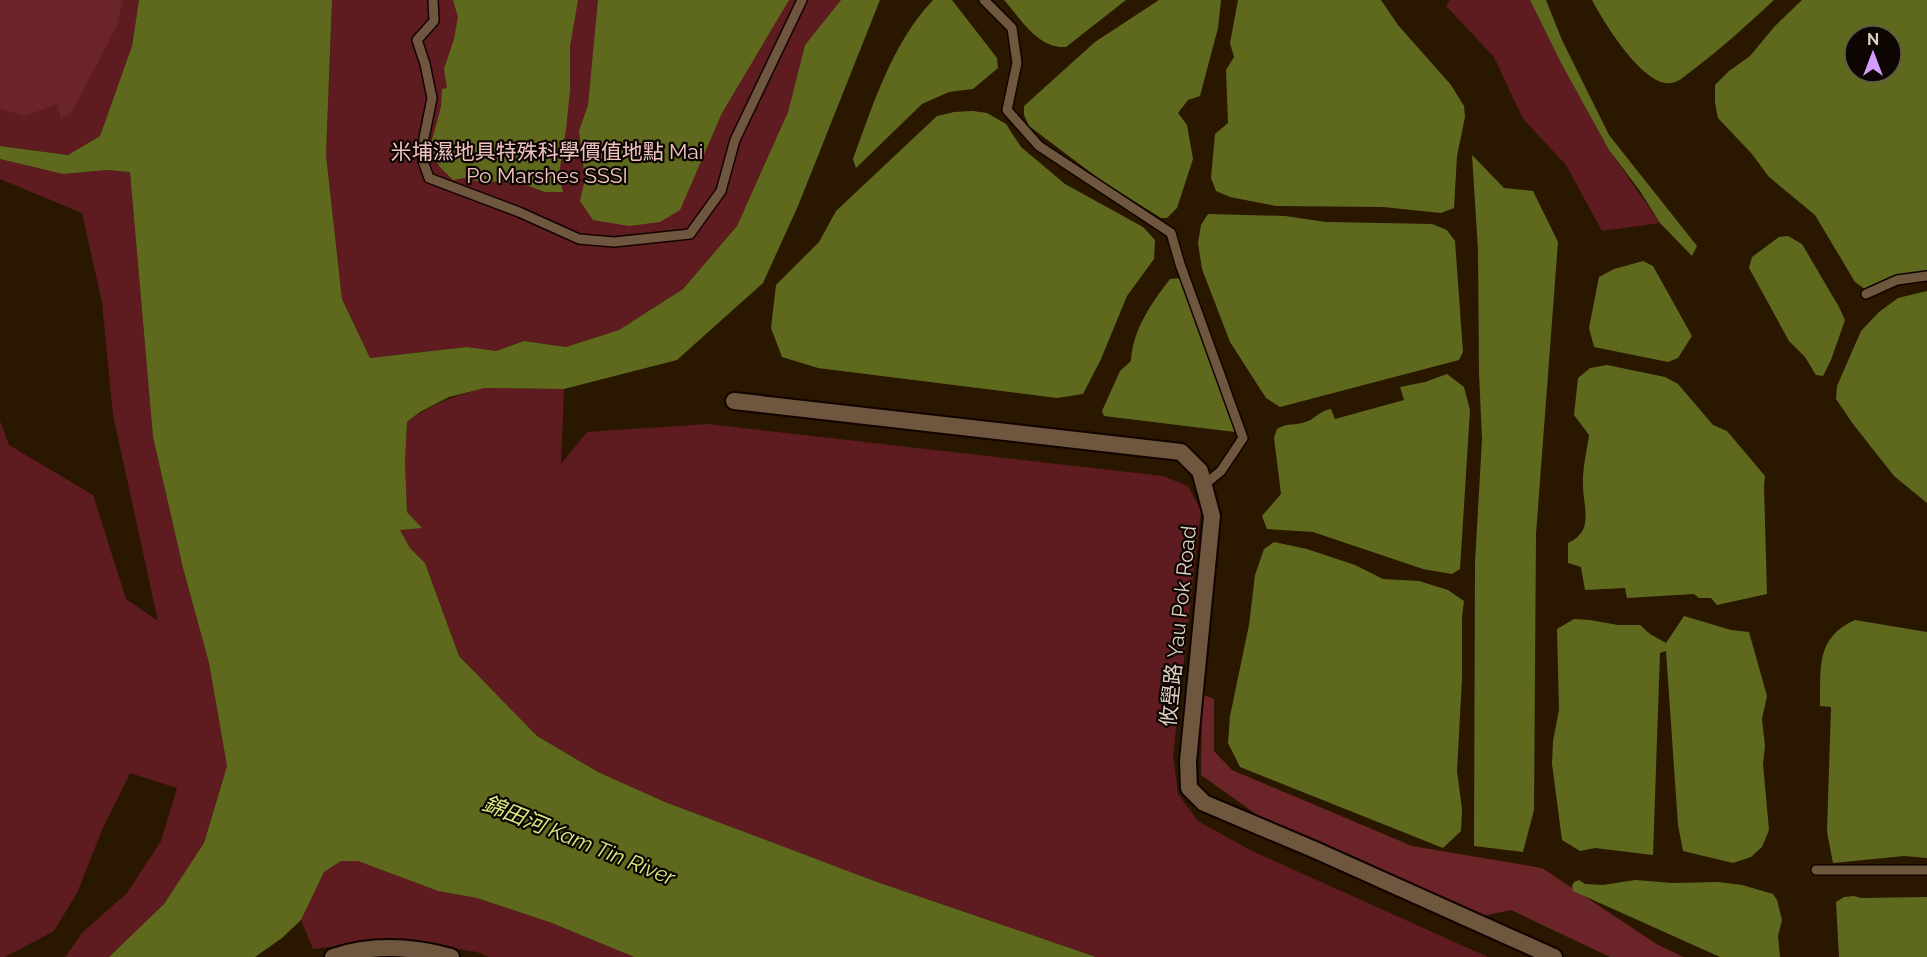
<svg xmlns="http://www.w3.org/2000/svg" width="1927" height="957" font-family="Raleway,'Noto Sans TC',sans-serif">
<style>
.green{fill:#5e1c20}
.forest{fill:#6b2528}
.water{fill:#5f691d;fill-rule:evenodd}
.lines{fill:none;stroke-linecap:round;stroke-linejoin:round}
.service-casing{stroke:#120300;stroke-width:12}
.minor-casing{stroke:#120300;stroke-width:20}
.service{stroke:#6e573e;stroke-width:9}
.minor{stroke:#6e573e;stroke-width:16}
.labels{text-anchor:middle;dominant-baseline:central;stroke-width:4.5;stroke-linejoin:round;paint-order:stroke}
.park-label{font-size:21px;fill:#f1c4c3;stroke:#0c0501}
.street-label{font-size:21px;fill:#ddd0c2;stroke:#0c0501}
.water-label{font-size:22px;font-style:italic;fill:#d8e982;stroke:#0c0501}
</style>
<rect width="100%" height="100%" fill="#2a1700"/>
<!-- green -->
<path class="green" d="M 112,0 L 139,0 L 132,46 L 100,136 L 68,155 L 0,146 L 0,100 Z
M 332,0 L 841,0 L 805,45 L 788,112 L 737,226 L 683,289 L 619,330 L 566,347 L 524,341 L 496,351 L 467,347 L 370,358 L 342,299 L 326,155 Z
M 1450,0 L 1530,0 L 1561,63 L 1609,150 L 1660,223 L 1602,231 L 1566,165 L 1523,119 L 1494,57 L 1446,6 Z
M 0,159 L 63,174 L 107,170 L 130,172 L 153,437 L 183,568 L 209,663 L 227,766 L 204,843 L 164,904 L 109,957 L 65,957 L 83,932 L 127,893 L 161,841 L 177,788 L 130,773 L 102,830 L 77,893 L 54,931 L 5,957 L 0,957 L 0,421 L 9,445 L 93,495 L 126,599 L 158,621 L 113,415 L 102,302 L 82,213 L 0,179 Z
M 485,388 L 564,389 L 561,464 L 587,432 L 708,424 L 1163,476 L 1188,486 L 1201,511 L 1173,755 L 1178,794 L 1198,821 L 1252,851 L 1488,957 L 1096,957 L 877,882 L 665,802 L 598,772 L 537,736 L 459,656 L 425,563 L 410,548 L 399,529 L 421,528 L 407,512 L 405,462 L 407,422 C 431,404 456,395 485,388 Z
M 341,861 L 359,861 L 438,891 L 477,898 L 552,923 L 634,957 L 489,957 L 477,952 L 396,939 L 313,949 L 301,920 L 324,872 Z"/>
<!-- forest -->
<path class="forest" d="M 0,0 L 123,0 L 116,28 L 73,110 L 61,120 L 57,104 L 25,116 L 0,109 Z
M 1202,694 L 1214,699 L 1214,751 L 1232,770 L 1412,846 L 1542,868 L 1658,945 L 1684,957 L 1610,957 L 1511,910 L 1483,916 L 1263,819 L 1201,775 Z"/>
<!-- water -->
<path class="water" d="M 139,0 L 332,0 L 326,155 L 342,299 L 370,358 L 467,347 L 496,351 L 524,341 L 566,347 L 619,330 L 683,289 L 737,226 L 788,112 L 805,45 L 841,0 L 880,0 L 798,206 L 763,283 L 677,360 L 564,389 L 485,388 L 449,397 L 420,412 L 407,422 L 405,462 L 407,512 L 422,528 L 400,530 L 410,548 L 425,563 L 459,656 L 537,736 L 598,772 L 665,802 L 877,882 L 1096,957 L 634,957 L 552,923 L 477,898 L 438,891 L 358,861 L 341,861 L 324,872 L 301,920 L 282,938 L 255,957 L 109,957 L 164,904 L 204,843 L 227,766 L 209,663 L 183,568 L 153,437 L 130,172 L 107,170 L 63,174 L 0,159 L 0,146 L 68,155 L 100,136 L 132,46 Z
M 453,0 L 578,0 L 570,46 L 570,90 L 566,129 L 559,174 L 563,192 L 545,192 L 515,181 L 481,182 L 464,178 L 453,180 L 439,166 L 430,147 L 441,107 L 442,89 L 447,88 L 444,69 L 454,39 L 458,17 Z
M 598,0 L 789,0 L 722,113 L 680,210 L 660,222 L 629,226 L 593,220 L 580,201 L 585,179 L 579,131 L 588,105 Z
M 933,0 L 952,0 L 997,58 L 998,68 L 973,89 L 949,92 L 922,104 L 856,168 L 853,159 C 873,105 892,43 933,0 Z
M 1004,0 L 1126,0 L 1066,47 C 1038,49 1021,19 1004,0 Z
M 1159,0 L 1221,0 L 1218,28 L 1200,96 L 1188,100 L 1178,113 L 1187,125 L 1193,159 L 1177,208 L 1167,218 L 1161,218 L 1102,181 L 1029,126 L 1024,115 L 1024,106 L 1095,42 Z
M 1238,0 L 1381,0 L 1398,25 L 1451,85 L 1464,106 L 1465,117 L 1457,156 L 1454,208 L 1441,213 L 1383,207 L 1276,206 L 1230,197 L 1216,191 L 1211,178 L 1215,134 L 1228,123 L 1226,70 L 1234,57 L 1230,43 Z
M 1530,0 L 1546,0 L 1562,40 L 1609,135 L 1697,246 L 1692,256 L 1660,223 L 1640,191 L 1609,150 L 1561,63 Z
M 1592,0 L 1774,0 C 1748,24 1722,48 1694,69 C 1688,73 1682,80 1675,82 C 1647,94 1603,21 1592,0 Z
M 1802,0 L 1927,0 L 1927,275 L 1866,290 L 1855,282 L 1815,215 L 1769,177 L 1752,154 L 1718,118 L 1715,103 L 1715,85 L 1729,71 L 1750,56 L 1775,26 ZM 1855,36 L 1891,36 L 1891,72 L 1855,72 Z
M 973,111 L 987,113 L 1006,124 L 1021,147 L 1065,184 L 1143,227 L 1155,240 L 1154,259 L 1127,296 L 1101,359 L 1083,394 L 1057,398 L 818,368 L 782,357 L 771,328 L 776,285 L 819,242 L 836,211 L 937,116 L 954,112 Z
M 1472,155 L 1504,188 L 1533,191 L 1558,242 L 1536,534 L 1534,810 L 1523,852 L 1474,846 L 1475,563 L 1482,439 L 1479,373 L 1478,250 Z
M 1208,214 L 1285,216 L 1326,222 L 1432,224 L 1447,230 L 1455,241 L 1463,352 L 1459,360 L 1280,407 L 1266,398 L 1230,342 L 1202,269 L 1198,243 L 1201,225 Z
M 1788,236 L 1802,244 L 1839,307 L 1845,320 L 1831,360 L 1823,376 L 1816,375 L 1805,357 L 1789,341 L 1749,268 L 1752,257 L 1779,237 Z
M 1643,261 L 1653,266 L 1692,336 L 1678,358 L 1668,362 L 1594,347 L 1589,328 L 1599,277 L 1614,269 Z
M 1182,278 L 1229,382 L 1228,389 L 1239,430 L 1235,432 L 1104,416 L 1102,411 L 1120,371 L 1131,361 C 1133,329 1151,304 1170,279 Z
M 1927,291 L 1927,503 L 1894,476 L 1853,424 L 1836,399 L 1837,386 L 1861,331 L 1879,312 L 1898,298 Z
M 1607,365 L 1665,377 L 1678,384 L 1713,425 L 1727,431 L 1765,476 L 1764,486 L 1767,594 L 1717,605 L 1711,598 L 1699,598 L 1694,594 L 1627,598 L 1625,588 L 1585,590 L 1581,567 L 1568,563 L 1568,543 C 1596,530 1582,506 1583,481 C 1583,466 1587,450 1589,435 L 1574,415 L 1578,378 L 1590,368 Z
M 1447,374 L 1464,387 L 1470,410 L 1460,569 L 1452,574 L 1423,569 L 1313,532 L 1267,529 L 1262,516 L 1281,494 L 1274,438 L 1277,429 C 1289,422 1295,426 1305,422 C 1316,419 1317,412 1331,409 L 1335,419 L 1404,400 L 1400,387 L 1425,382 Z
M 1274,542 L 1307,549 L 1355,565 L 1383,579 L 1419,581 L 1448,590 L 1464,601 L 1462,617 L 1462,679 L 1457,771 L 1462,809 L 1461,831 L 1443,848 L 1240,767 L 1228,743 L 1230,716 L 1249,625 L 1255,575 L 1264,549 Z
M 1684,616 L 1731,630 L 1749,632 L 1767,696 L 1762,719 L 1765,746 L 1763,764 L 1769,830 L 1762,847 L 1751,857 L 1733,863 L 1683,851 L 1678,825 L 1666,651 L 1660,653 L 1653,855 L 1595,848 L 1580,851 L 1562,840 L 1552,764 L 1553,741 L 1559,710 L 1557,629 L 1574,619 L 1590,620 L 1618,625 L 1640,625 L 1650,634 L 1666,643 Z
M 1855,620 L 1927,632 L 1927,858 L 1904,856 L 1833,863 L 1827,832 L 1831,707 L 1820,706 C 1821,668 1815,638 1855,620 Z
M 1579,880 L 1585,884 L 1603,885 L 1635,880 L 1672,883 L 1718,882 L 1742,885 L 1773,894 L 1777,900 L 1782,920 L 1778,936 L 1780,957 L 1720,957 L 1573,891 L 1572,886 L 1574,882 Z
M 1854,896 L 1861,898 L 1927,897 L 1927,957 L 1839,957 L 1836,902 L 1844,897 Z"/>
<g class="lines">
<defs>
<path id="service" d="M 433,0 L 434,21 L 417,40 L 425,64 L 432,98 L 424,138 L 423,161 L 429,178 L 519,212 L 579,239 L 614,242 L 690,234 L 721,191 L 735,140 L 802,0
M 984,0 L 1012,28 L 1017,63 L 1007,110 L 1039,146 L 1171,233 L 1180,264 L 1243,438 L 1221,471 L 1204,485
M 1866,294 L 1897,280 L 1927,276
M 1816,870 L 1927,870"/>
<path id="minor" d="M 734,401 L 1181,452 L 1200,471 L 1212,516 L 1188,761 L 1189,788 L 1204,803 L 1313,849 L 1554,957
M 333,957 C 372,944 411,946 451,957"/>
</defs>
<!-- service casing -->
<use href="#service" class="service-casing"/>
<!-- minor casing -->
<use href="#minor" class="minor-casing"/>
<!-- service -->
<use href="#service" class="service"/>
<!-- minor -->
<use href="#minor" class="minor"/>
</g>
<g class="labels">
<!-- park labels -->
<g class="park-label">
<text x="547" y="151">米埔濕地具特殊科學價值地點 Mai<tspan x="547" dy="24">Po Marshes SSSI</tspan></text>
</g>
<!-- street labels -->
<g class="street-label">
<text transform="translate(1178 626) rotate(-84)">攸壆路 Yau Pok Road</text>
</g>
<!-- water labels -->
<g class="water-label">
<text transform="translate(579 840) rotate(22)">錦田河 Kam Tin River</text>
</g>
</g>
<!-- north arrow -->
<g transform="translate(1873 54)"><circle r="28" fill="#0c0501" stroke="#60564e" stroke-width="1.5"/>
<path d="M0-4.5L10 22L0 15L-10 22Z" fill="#d29dfd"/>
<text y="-9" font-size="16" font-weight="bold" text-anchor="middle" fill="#ddd0c2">N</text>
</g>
</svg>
